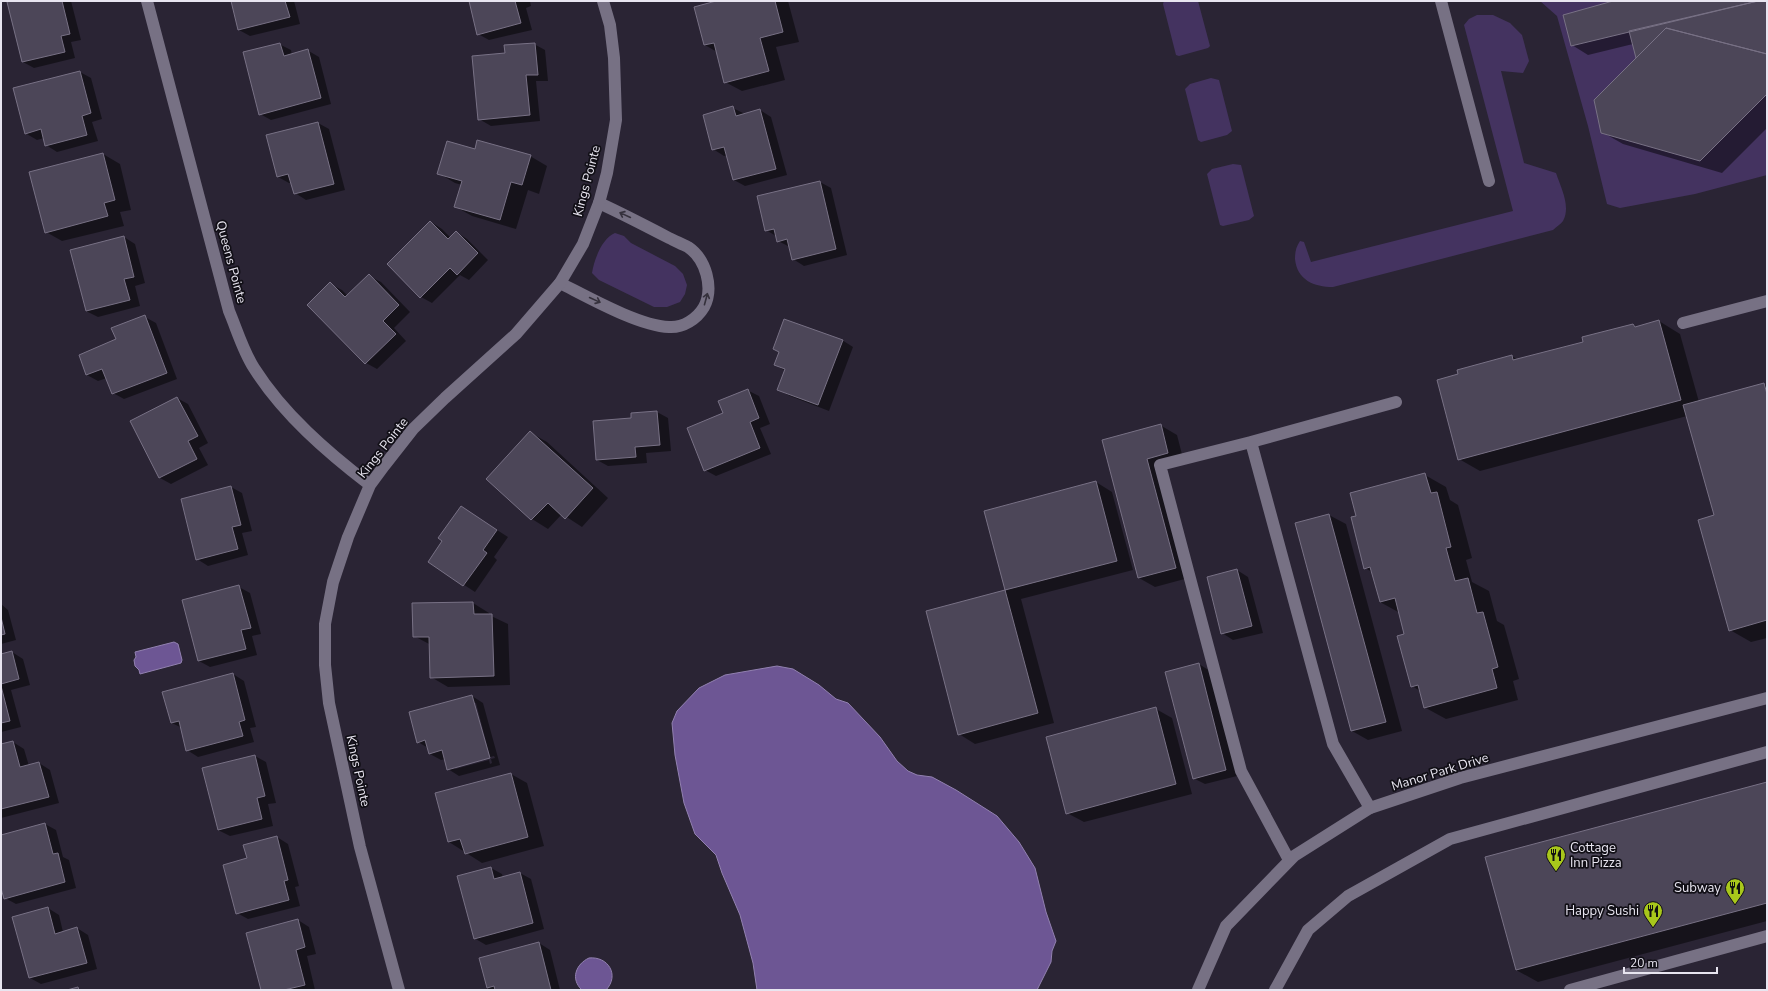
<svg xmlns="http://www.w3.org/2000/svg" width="1768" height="991" font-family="'Nunito Sans',sans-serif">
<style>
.green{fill:#443360}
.water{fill:#6d5694;stroke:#9281b0}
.shadow{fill:#0007;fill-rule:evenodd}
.building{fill:#4c4658;stroke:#787185}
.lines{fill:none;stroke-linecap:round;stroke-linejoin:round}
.service{stroke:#777184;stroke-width:12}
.minor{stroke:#777184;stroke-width:12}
.oneway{stroke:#35313c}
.labels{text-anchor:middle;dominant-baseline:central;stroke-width:3.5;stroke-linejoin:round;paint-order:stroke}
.street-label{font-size:13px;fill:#e8e5f0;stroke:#110f16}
.poi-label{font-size:13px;fill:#e8e5f0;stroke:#110f16;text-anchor:end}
</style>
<rect width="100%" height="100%" fill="#2a2434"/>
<!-- green -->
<path class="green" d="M 1164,1 L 1198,1 L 1210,46 L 1208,48 L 1179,56 L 1176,55 L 1163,4 Z
M 1540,1 L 1767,1 L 1767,175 L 1695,194 L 1620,208 L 1607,204 L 1588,126 L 1557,16 Z
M 1477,15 L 1493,15 L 1510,23 L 1522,35 L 1529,61 L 1523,73 L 1501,71 L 1524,163 L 1556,173 C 1561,188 1571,206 1563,221 C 1561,224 1556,227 1553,230 L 1333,287 C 1314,287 1297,280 1295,259 C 1295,252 1296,247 1300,241 L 1304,242 L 1311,262 L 1513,211 L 1464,25 L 1469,19 Z
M 1211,78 L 1219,80 L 1232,131 L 1227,135 L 1201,142 L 1198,140 L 1185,89 L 1190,84 Z
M 1233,164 L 1241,165 L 1254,216 L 1249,220 L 1223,226 L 1220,225 L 1207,174 L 1212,169 Z
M 615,233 L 624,236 L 631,243 L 675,266 L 683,274 L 687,285 L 685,294 L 680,302 L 667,307 L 654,307 L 599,280 L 592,273 C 594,260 602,238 615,233 Z"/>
<!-- water -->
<path class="water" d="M 174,642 L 178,644 L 182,660 L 181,663 L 140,674 L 139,670 L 135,666 L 134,660 L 136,657 L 135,652 Z
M 777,666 L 793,669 L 819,685 L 836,699 L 848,703 L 880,737 L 897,761 L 908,771 L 917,775 L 932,777 L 956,790 L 997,816 L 1019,842 L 1035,868 L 1046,912 L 1056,941 L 1052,951 L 1051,962 L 1037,990 L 757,990 L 753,963 L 740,915 L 722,873 L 716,855 L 695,834 L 684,803 L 675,755 L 672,723 L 677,711 L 699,688 L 725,675 Z
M 589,958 C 608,956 620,975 606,990 L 582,990 C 570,979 576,964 589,958 Z"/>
<!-- shadow -->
<path class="shadow" d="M 15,1 L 71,1 L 81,40 L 71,42 L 75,58 L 34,68 L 23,62 Z
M 232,1 L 294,1 L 300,24 L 250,36 L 239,30 Z
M 470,1 L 530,1 L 531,6 L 526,8 L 532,30 L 489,40 L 478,34 Z
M 720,1 L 788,1 L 799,42 L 776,47 L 785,80 L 742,91 L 725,82 L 717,52 L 705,45 Z
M 1616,1 L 1767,1 L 1767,128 L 1722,173 L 1623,144 L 1602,132 L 1637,59 L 1633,44 L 1588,55 L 1572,45 Z
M 279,44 L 291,50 L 292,55 L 307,50 L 319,57 L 331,104 L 271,120 L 260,114 Z
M 534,44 L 545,50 L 548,81 L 536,81 L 540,121 L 491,126 L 479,119 L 506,54 Z
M 80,72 L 91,78 L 102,119 L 92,122 L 98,141 L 57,152 L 46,145 L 44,138 L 37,140 L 25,133 Z
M 733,108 L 745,114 L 760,110 L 771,117 L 787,175 L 745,186 L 734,180 L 728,155 L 724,156 L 713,149 Z
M 318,123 L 329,129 L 345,190 L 306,200 L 295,193 L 292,182 L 289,183 L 278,177 Z
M 475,150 L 530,156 L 547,166 L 539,194 L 528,190 L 516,229 L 472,216 L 456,207 L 462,185 L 455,183 L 438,173 Z
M 103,154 L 120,164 L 131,210 L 120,212 L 124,226 L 62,241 L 46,232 Z
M 820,182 L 831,188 L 847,255 L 804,266 L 793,259 L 790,247 L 778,241 L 776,236 L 766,230 Z
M 431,222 L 442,229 L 451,238 L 456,232 L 467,239 L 488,260 L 469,280 L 460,275 L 432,303 L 421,297 Z
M 124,237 L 135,244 L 145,283 L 135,286 L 140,306 L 98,317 L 86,311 Z
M 369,276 L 381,282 L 410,312 L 394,328 L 406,341 L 377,369 L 366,363 L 330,284 L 342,290 L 348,296 Z
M 145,317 L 156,323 L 177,379 L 124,399 L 113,393 L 107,378 L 98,381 L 87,375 L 117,340 Z
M 1659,321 L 1680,334 L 1699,402 L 1764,384 L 1767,386 L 1767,638 L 1751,642 L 1730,630 L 1716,516 L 1687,416 L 1480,471 L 1459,459 L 1460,375 L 1512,356 L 1518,360 L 1584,342 L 1633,325 L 1638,327 Z
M 842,340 L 853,347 L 829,411 L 790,396 L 779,390 L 786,371 L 775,365 Z
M 747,390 L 759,396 L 770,424 L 760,428 L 771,454 L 716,476 L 705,470 L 724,414 Z
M 177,398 L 188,404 L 208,443 L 199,448 L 208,465 L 171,484 L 160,478 Z
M 657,412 L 668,418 L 671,451 L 646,453 L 647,463 L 608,466 L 597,460 L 632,419 Z
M 1160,425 L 1177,435 L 1184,462 L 1163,468 L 1192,577 L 1155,587 L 1139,578 L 1103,441 Z
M 531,433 L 547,442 L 608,498 L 582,527 L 562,514 L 548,529 L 532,519 L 488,479 Z
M 1425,475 L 1446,487 L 1450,500 L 1458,505 L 1472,558 L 1466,560 L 1472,582 L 1489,591 L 1497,621 L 1504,625 L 1519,679 L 1513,681 L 1518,700 L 1446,719 L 1424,707 L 1420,691 L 1412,686 L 1406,635 L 1400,613 L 1380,602 L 1372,572 L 1365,568 L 1357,517 Z
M 1096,482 L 1112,492 L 1133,570 L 1021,599 L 1054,723 L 975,744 L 959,734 L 927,612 L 1006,591 L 985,511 Z
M 231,487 L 242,493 L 252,531 L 242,533 L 248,555 L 208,566 L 197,559 Z
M 461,507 L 508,537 L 494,557 L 497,560 L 475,592 L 429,562 L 444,541 Z
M 1329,515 L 1346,524 L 1402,731 L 1368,740 L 1352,731 Z
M 1237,570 L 1248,577 L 1263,633 L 1233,640 L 1222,633 Z
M 239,587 L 250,593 L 261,634 L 252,636 L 257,655 L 210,667 L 199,661 Z
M 473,603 L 489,613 L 489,615 L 508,624 L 510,685 L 448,687 L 431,677 L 431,645 L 414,636 Z
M 1,604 L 8,610 L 16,640 L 1,644 Z
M 12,652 L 23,659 L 30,685 L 11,690 L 21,727 L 1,732 L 1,655 Z
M 1199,664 L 1210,671 L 1237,776 L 1205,784 L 1193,778 Z
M 233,674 L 244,681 L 256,727 L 250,728 L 254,742 L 198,757 L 187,750 L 182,728 L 172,723 Z
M 472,696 L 483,703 L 500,765 L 459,776 L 448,769 L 445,759 L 441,760 L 430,754 L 428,748 L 418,742 ZM 474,703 L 476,703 L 490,757 L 494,756 L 495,758 L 491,759 L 492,763 L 490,764 L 489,760 L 455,769 Z
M 1156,709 L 1172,718 L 1192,794 L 1084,822 L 1067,813 Z
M 13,742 L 24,749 L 29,766 L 39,763 L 50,770 L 59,803 L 1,818 L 1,745 Z
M 255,756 L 266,762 L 276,803 L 268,804 L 273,826 L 230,836 L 218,830 Z
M 511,774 L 527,783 L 544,846 L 482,863 L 449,842 Z
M 1767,783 L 1767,921 L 1538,982 L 1516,970 Z
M 45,824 L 56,830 L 63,857 L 69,860 L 76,888 L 16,904 L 5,898 L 1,885 L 1,836 Z
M 277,837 L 288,844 L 299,886 L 295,887 L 300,906 L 248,919 L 237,913 L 248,859 Z
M 491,868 L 502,874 L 503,878 L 520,873 L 531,879 L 544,929 L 486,945 L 474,938 Z
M 48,908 L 59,915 L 63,932 L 77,928 L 88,935 L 97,969 L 41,984 L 30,978 Z
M 298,920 L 309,927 L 316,954 L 307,956 L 315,990 L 262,990 Z
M 539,943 L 550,950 L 560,990 L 492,990 L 487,988 Z"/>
<!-- building -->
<path class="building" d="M 11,1 L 62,1 L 70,34 L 61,36 L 65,52 L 22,62 L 7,2 Z
M 231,1 L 285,1 L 290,17 L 238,30 Z
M 469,1 L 517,1 L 515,1 L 521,23 L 477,35 Z
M 716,1 L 775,1 L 783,32 L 760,38 L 769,71 L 724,83 L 714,43 L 704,45 L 694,7 Z
M 1613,1 L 1758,1 L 1571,46 L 1563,15 Z
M 1758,1 L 1767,1 L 1767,54 L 1666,28 L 1636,58 L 1629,31 Z
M 1666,28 L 1767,54 L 1767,94 L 1700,161 L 1601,133 L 1594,100 Z
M 280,43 L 284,56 L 308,49 L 321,98 L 259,115 L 243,52 Z
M 535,43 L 538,75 L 526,75 L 530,115 L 478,120 L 472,56 L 505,53 L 504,45 Z
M 80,71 L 91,113 L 82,116 L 87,135 L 45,146 L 41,129 L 25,134 L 13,88 Z
M 733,106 L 736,116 L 760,109 L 776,169 L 733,180 L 724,147 L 712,150 L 703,115 Z
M 318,122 L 334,184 L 294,194 L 288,174 L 277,177 L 266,135 Z
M 477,140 L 531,155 L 522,185 L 511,182 L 500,220 L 454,207 L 462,181 L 437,174 L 447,141 L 475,149 Z
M 103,153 L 115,200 L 104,203 L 108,216 L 45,233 L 29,172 Z
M 820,181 L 836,249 L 792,260 L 787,239 L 777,242 L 774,229 L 765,231 L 757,196 Z
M 430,221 L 448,239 L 456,231 L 478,253 L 457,275 L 450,268 L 420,298 L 387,264 Z
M 124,236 L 134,277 L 124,279 L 130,300 L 86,311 L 70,250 Z
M 369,274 L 399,305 L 383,321 L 396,334 L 365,364 L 307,305 L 330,282 L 345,297 Z
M 145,315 L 167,373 L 112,394 L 102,369 L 86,375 L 79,355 L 116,339 L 111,328 Z
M 784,319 L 843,340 L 818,405 L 777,390 L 785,369 L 774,365 L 779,352 L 773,349 Z
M 1659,320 L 1681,400 L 1458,460 L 1437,380 L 1458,374 L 1457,370 L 1512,355 L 1513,360 L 1583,342 L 1582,337 L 1633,324 L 1635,327 Z
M 1764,383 L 1767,394 L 1767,620 L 1729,631 L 1698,520 L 1714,515 L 1683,405 Z
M 748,389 L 759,418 L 750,422 L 760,448 L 704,471 L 687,428 L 723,413 L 718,401 Z
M 177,397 L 198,436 L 188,441 L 197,459 L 159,478 L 130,421 Z
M 657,411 L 660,445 L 635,447 L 636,457 L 596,460 L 593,421 L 631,418 L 631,413 Z
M 1161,424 L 1168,453 L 1147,459 L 1176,568 L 1138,578 L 1102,440 Z
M 530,431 L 593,488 L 565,519 L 548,503 L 531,520 L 486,479 Z
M 1425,473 L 1431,493 L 1437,492 L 1451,547 L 1446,548 L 1455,581 L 1468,578 L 1477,613 L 1483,612 L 1498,667 L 1492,669 L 1497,688 L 1424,708 L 1418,685 L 1411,687 L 1397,636 L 1404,634 L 1395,598 L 1380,602 L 1370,567 L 1364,569 L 1351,517 L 1356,516 L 1350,493 Z
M 1096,481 L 1117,561 L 1005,590 L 984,511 Z
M 231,486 L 241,525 L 232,527 L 238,549 L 196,560 L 181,499 Z
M 461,506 L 497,530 L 483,550 L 487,553 L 463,586 L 428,562 L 442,541 L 438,538 Z
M 1329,514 L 1386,722 L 1351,731 L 1295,523 Z
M 1237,569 L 1252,626 L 1221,634 L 1207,577 Z
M 239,585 L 251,628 L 241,630 L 246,649 L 198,661 L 182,600 Z
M 1005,590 L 1038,713 L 958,735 L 926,611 Z
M 473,602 L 474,614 L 492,614 L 494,676 L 430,678 L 429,637 L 413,637 L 412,603 Z
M 1,617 L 5,634 L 1,635 Z
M 12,651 L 19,679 L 1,684 L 1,654 Z
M 1199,663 L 1226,770 L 1193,779 L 1165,672 Z
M 233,673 L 245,720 L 239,722 L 243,736 L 186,751 L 179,721 L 171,723 L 162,692 Z
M 1,686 L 10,721 L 1,723 Z
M 472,695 L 490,758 L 447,770 L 442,750 L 429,754 L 425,740 L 417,743 L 409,712 Z
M 1156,707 L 1176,784 L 1066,814 L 1046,737 Z
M 13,741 L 20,767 L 39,762 L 49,797 L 1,809 L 1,744 Z
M 255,755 L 265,796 L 257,798 L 262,819 L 218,830 L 202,768 Z
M 511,773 L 528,837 L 465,854 L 460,839 L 448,842 L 435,793 Z
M 1767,782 L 1767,903 L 1516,970 L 1485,857 Z
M 45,823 L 53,854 L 58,853 L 65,882 L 4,899 L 1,888 L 1,835 Z
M 277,836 L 288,880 L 284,881 L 289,900 L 236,914 L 223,865 L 247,858 L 243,845 Z
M 491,867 L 494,879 L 520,872 L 533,923 L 474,939 L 457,876 Z
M 48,907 L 55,934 L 77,927 L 87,963 L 29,978 L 12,917 Z
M 298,919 L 305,947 L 296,950 L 305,985 L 284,990 L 261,990 L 246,933 Z
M 539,942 L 551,990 L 495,990 L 494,986 L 487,988 L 479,958 Z
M 78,987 L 79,990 L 67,990 Z"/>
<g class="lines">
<!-- service -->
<path class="service" d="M 1441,1 L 1489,181
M 560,283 C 588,297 639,326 669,327 C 683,328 697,319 704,307 C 714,288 706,259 688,247 C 682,244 675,241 669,238 C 646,226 623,214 599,203
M 1683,323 L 1767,301
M 1251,442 L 1160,465 L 1241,771 L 1289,860
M 1370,808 L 1333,744 L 1251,442 L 1396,402
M 1275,990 L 1308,930 L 1348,896 L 1450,839 L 1767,752
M 1570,990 L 1767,936"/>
<!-- minor -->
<path class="minor" d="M 147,1 L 229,311 C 237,330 243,351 254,368 C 283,414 327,452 370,485
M 399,990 L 360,847 L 329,703 L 325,665 L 325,624 L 333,582 L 348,537 L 370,485 L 384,466 L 413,429 L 445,398 L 516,334 L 560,283 L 583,244 L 599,203 L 607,173 L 616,120 L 614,58 L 610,25 L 603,1
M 1198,990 L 1226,926 L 1294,856 L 1370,808 L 1460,778 L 1767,698"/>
</g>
<!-- one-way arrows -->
<defs><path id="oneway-shaft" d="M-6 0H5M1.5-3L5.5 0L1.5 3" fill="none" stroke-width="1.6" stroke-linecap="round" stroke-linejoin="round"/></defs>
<g class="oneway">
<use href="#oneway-shaft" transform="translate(625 215) rotate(-155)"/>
<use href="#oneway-shaft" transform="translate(706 299) rotate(-75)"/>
<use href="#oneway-shaft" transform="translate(595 300) rotate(25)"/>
</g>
<!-- icons -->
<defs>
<symbol id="restaurant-pin" viewBox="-11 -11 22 30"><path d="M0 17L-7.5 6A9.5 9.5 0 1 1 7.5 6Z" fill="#a8c71b" stroke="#110f16"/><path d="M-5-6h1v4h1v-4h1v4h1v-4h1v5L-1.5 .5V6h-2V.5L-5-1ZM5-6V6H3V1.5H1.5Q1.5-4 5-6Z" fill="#111"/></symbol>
</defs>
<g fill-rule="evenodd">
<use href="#restaurant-pin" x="1545" y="844" width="22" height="30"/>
<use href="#restaurant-pin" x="1724" y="877" width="22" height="30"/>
<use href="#restaurant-pin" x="1642" y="900" width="22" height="30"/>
</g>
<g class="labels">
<!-- street labels -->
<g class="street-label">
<text transform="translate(587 181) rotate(-75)">Kings Pointe</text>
<text transform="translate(231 262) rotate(75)">Queens Pointe</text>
<text transform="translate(383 448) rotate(-52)">Kings Pointe</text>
<text transform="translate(358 771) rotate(78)">Kings Pointe</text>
<text transform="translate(1440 772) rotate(-17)">Manor Park Drive</text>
</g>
<!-- poi labels -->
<g class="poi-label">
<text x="1570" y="848" text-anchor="start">Cottage<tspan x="1570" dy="15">Inn Pizza</tspan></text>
<text x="1721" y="888">Subway</text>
<text x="1639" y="911">Happy Sushi</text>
</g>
</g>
<!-- border -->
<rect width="1768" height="991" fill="none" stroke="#e8e5f0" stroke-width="4"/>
<!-- scale -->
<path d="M1624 967v6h93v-6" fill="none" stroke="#e8e5f0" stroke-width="2"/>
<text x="1630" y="967" font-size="12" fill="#e8e5f0" stroke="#110f16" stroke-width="3" paint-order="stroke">20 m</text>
</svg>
